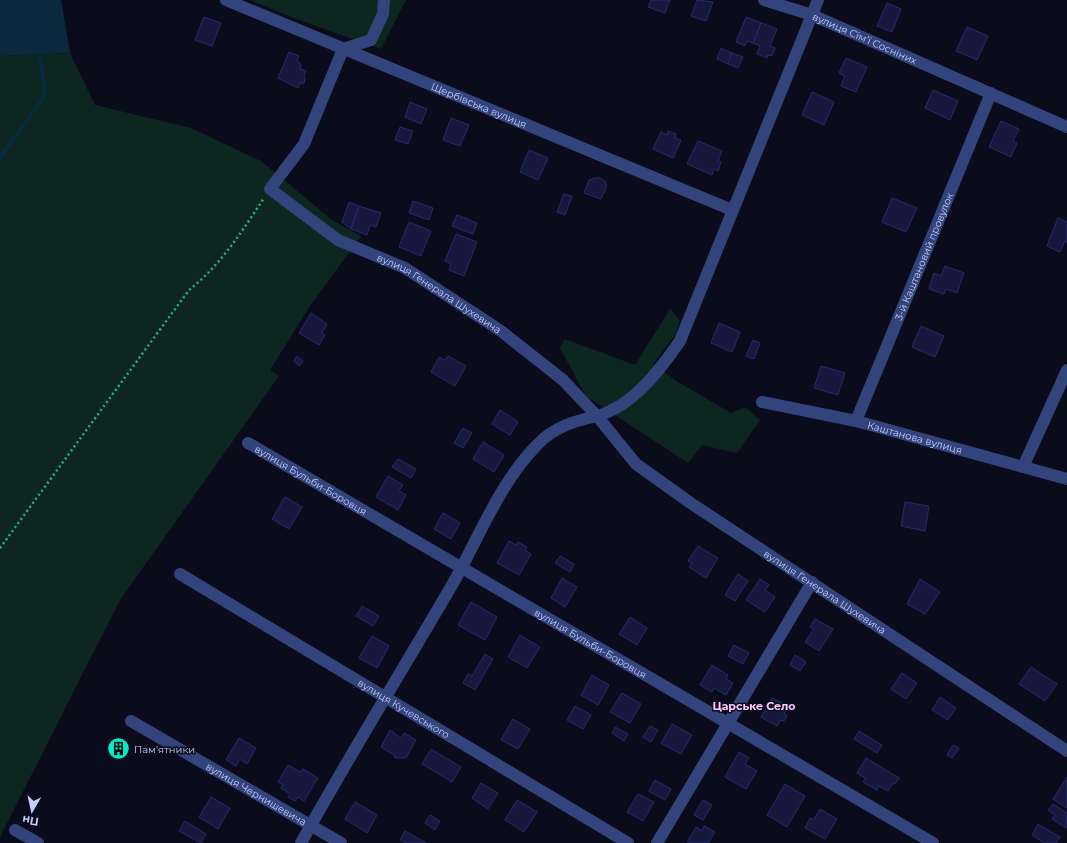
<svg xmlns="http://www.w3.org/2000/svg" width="1067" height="843" font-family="Montserrat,sans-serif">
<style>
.green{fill:#0d261f}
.water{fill:#092a3d}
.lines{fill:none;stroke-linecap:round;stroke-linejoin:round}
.stream{stroke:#092a3d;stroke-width:4}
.building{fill:#16183e;stroke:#272b6b}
.path{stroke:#28b184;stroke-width:2.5;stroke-dasharray:2 3;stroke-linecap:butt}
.minor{stroke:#33447d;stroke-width:12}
.labels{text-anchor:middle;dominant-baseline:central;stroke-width:3;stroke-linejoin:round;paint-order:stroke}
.street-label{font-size:10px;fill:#c6ceff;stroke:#0a0c1c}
.poi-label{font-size:10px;fill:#c6ceff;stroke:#0a0c1c;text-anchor:start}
.neighbourhood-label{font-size:11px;font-weight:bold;fill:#ffc8fa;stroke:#0a0c1c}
</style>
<rect width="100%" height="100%" fill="#0a0c1c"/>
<!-- green -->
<path class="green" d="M 250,0 L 406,0 L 381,49 L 299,20 Z
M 70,53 L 95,105 L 191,128 L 261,161 L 332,220 L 361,236 L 310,306 L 270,370 L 279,376 L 120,600 L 0,837 L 0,56 Z
M 670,309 L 680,320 L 676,334 L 653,364 L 678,382 L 731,413 L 745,407 L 760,420 L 737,453 L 702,445 L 688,463 L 586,396 L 560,348 L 565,339 L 635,365 Z"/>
<!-- water -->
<path class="water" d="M 0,0 L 61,0 L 70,53 L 0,56 Z"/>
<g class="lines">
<!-- stream -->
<path class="stream" d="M 0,158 L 45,95 L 39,49"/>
</g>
<!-- building -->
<path class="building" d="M 651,0 L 670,0 L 665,13 L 648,7 Z
M 697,0 L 713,2 L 706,21 L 691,16 Z
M 887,3 L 901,9 L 892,32 L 877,26 Z
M 204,17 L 221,23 L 212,46 L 195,40 Z
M 746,17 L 761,23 L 753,43 L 747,41 L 745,46 L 736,42 Z
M 761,23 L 777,29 L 770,46 L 775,48 L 772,56 L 768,55 L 767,58 L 757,54 L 760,46 L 753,43 Z
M 967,27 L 988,36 L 977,60 L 956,51 Z
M 721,48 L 732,53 L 728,64 L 717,59 Z
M 289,52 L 299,56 L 297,61 L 301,64 L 300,69 L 306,71 L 304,76 L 305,79 L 304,83 L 300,83 L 298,88 L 278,78 Z
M 732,53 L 743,57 L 738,68 L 728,64 Z
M 846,58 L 867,67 L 856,92 L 841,86 L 845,76 L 839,73 Z
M 933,90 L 958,101 L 950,120 L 925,108 Z
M 812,92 L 834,102 L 824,125 L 802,115 Z
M 410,102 L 427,109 L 421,124 L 405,117 Z
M 451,118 L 469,125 L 460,146 L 443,140 Z
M 1001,121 L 1019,129 L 1013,141 L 1017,143 L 1011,157 L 989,147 Z
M 400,127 L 413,131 L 408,144 L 395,140 Z
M 668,131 L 676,134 L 675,138 L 681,140 L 673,158 L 653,149 L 661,132 L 667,135 Z
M 698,141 L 722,151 L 718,161 L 721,162 L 718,171 L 714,169 L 712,175 L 687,164 Z
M 529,150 L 548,158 L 538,180 L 520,172 Z
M 595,178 L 600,178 L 606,182 L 606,188 L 601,199 L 584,193 L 589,180 Z
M 564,194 L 572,196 L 565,215 L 557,212 Z
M 892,198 L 917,208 L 906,232 L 882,222 Z
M 413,201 L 433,208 L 429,220 L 409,213 Z
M 349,202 L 359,206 L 351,229 L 342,222 Z
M 359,206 L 381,213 L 376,227 L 370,225 L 367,235 L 351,229 Z
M 457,215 L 477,223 L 473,234 L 452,226 Z
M 1058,218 L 1067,222 L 1067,242 L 1065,241 L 1060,252 L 1047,246 Z
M 409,222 L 431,231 L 421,256 L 399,247 Z
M 456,234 L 477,242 L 464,276 L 449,270 L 451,264 L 445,261 Z
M 945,266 L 964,273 L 957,293 L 946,289 L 944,294 L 929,289 L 934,273 L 941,276 Z
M 311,313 L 327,324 L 322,333 L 325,335 L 319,345 L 299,333 Z
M 719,323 L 740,332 L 732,352 L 711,343 Z
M 921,326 L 944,336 L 935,357 L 912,347 Z
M 753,340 L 760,343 L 754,359 L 746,356 Z
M 297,356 L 303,361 L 299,366 L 294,361 Z
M 448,356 L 466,366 L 455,386 L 431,372 L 439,357 L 445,360 Z
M 821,366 L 845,373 L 838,395 L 814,388 Z
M 500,410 L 518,422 L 510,435 L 492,424 Z
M 463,428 L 472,433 L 463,448 L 454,443 Z
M 483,442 L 504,455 L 494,472 L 473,459 Z
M 398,459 L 416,469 L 411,478 L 392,467 Z
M 388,476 L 403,485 L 399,491 L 406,495 L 398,510 L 376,497 Z
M 285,497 L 302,507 L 289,529 L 272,519 Z
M 905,502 L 929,506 L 925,531 L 901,526 Z
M 443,513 L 460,523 L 451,539 L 434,529 Z
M 509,541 L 516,545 L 518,542 L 527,547 L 525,550 L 531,554 L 519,575 L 497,563 Z
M 698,546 L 718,558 L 706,578 L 689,567 L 692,563 L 688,561 Z
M 560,556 L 574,564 L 570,572 L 555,563 Z
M 738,574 L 748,581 L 735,601 L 725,595 Z
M 562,578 L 577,587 L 565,607 L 551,598 Z
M 760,579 L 769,585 L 765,590 L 775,597 L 765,612 L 746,600 Z
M 920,579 L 940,592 L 925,614 L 907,604 Z
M 471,602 L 497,617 L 485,640 L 458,625 Z
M 362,606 L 379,616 L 373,626 L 356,616 Z
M 630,617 L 647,628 L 637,645 L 619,634 Z
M 815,619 L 833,629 L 819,651 L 805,642 L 814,629 L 810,627 Z
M 520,635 L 540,647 L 527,668 L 508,657 Z
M 372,636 L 389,646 L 377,668 L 359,658 Z
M 734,645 L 749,653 L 743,664 L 728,656 Z
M 485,654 L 493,659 L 475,690 L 463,683 L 468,674 L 472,676 Z
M 795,655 L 806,662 L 800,671 L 790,665 Z
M 712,665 L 728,675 L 726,679 L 733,683 L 726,695 L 714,688 L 712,692 L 700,685 Z
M 1031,667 L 1057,684 L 1045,701 L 1019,684 Z
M 902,673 L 917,683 L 906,699 L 891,689 Z
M 592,675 L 609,685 L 598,705 L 581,695 Z
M 622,693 L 641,704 L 630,723 L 610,712 Z
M 940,697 L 956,708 L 948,720 L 932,710 Z
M 772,698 L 788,706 L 784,714 L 787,716 L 784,721 L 781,720 L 777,726 L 761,717 Z
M 575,706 L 591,715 L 583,729 L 567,720 Z
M 513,719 L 530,729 L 518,749 L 501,740 Z
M 672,724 L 692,735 L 681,754 L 661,743 Z
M 650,726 L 658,730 L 651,742 L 643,737 Z
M 615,727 L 628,734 L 624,741 L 612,733 Z
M 390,730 L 401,738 L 404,733 L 416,740 L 406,758 L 395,758 L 394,755 L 381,747 Z
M 859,731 L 882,745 L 877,753 L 854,739 Z
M 239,738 L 256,748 L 247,764 L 240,759 L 236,766 L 226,760 Z
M 118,743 L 123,746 L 117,756 L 112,753 Z
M 953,745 L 959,748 L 952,758 L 947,755 Z
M 431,749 L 461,767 L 452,782 L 422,764 Z
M 739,752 L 749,758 L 745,764 L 757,771 L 746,789 L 725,777 Z
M 866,758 L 899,778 L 895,784 L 893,783 L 888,791 L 879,786 L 877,790 L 863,782 L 865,778 L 857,773 Z
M 288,765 L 300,772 L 303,769 L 318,778 L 304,801 L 298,797 L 295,801 L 288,797 L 290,794 L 281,788 L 283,785 L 278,782 Z
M 1067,777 L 1067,808 L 1053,799 Z
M 655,780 L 671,789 L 665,800 L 649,791 Z
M 481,783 L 498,793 L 488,809 L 472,798 Z
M 785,784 L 805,796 L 787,827 L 767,815 Z
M 638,794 L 654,802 L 643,821 L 627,812 Z
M 211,797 L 230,808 L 218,829 L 199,817 Z
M 517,800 L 537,812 L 524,832 L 505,820 Z
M 703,800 L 712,805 L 703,820 L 694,815 Z
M 355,802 L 377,815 L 367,833 L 345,819 Z
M 1053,804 L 1067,813 L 1066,828 L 1052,819 L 1055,815 L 1048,810 Z
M 820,809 L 837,819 L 825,839 L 805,828 L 810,818 L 814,820 Z
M 430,815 L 440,821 L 435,830 L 425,823 Z
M 185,821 L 206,834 L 201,843 L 179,831 Z
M 1038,824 L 1060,837 L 1056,843 L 1044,843 L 1032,835 Z
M 704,826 L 715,832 L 708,843 L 687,843 L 696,827 L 702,831 Z
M 405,831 L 426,843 L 406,843 L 400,840 Z"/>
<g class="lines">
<!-- path -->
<path class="path" d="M 0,548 L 189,290 C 221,265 242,231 264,198"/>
<!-- minor -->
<g class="minor">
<path id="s1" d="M 226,0 L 732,210"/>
<path id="s2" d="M 384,0 L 383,14 L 371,40 L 343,49 L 304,144 L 270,189 L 338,240 L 405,268 L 501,331 L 563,380 L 597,416 C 633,406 660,370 680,341 L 818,0"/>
<path id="s3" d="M 764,0 L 812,15 L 1067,127"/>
<path id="s4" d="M 762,402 L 856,421 L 1067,479"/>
<path id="s5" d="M 856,421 L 991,93"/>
<path id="s6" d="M 248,443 L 933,843"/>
<path d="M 1023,467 L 1067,370"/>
<path id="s7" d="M 180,574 L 628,843"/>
<path id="s8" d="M 131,721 L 341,843"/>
<path d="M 15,830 L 38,843"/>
<path id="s9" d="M 301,843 C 349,756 402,671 452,585 C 479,538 499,483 538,444 C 554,427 575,421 597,416 L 636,464 L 692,504 L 1067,751"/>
<path d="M 657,843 L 812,582"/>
</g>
</g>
<!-- icons -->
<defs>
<symbol id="building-disc" viewBox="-11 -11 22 22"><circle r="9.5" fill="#00f1c9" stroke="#0a0c1c"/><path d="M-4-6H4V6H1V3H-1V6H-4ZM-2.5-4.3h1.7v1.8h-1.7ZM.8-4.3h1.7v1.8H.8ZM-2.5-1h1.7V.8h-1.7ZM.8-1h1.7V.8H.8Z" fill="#111"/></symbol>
</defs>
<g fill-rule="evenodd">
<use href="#building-disc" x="106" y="736" width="25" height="25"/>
</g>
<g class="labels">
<!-- street labels -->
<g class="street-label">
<text stroke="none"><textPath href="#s3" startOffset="108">вулиця Сім’ї Сосніних</textPath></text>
<text stroke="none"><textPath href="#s1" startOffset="274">Щербівська вулиця</textPath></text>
<text stroke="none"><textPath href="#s5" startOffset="178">3-й Каштановий провулок</textPath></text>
<text stroke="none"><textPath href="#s2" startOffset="431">вулиця Генерала Шухевича</textPath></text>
<text stroke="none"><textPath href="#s4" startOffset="157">Каштанова вулиця</textPath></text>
<text stroke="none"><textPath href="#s6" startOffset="73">вулиця Бульби-Боровця</textPath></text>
<text stroke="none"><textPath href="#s9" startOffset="821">вулиця Генерала Шухевича</textPath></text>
<text stroke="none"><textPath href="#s6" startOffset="397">вулиця Бульби-Боровця</textPath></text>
<text stroke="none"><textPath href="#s7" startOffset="261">вулиця Кучевського</textPath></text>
<text stroke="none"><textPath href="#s8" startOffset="145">вулиця Чернишевича</textPath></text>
</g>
<!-- poi labels -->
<g class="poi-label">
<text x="134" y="749">Пам'ятники</text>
</g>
<!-- neighbourhood labels -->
<g class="neighbourhood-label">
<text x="754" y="706">Царське Село</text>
</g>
</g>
<!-- north arrow -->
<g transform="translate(32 811) rotate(189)" stroke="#0a0c1c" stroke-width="3" paint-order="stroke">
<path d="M0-3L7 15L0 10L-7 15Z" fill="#c6ceff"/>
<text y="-6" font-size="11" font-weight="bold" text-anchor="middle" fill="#c6ceff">Пн</text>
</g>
</svg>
